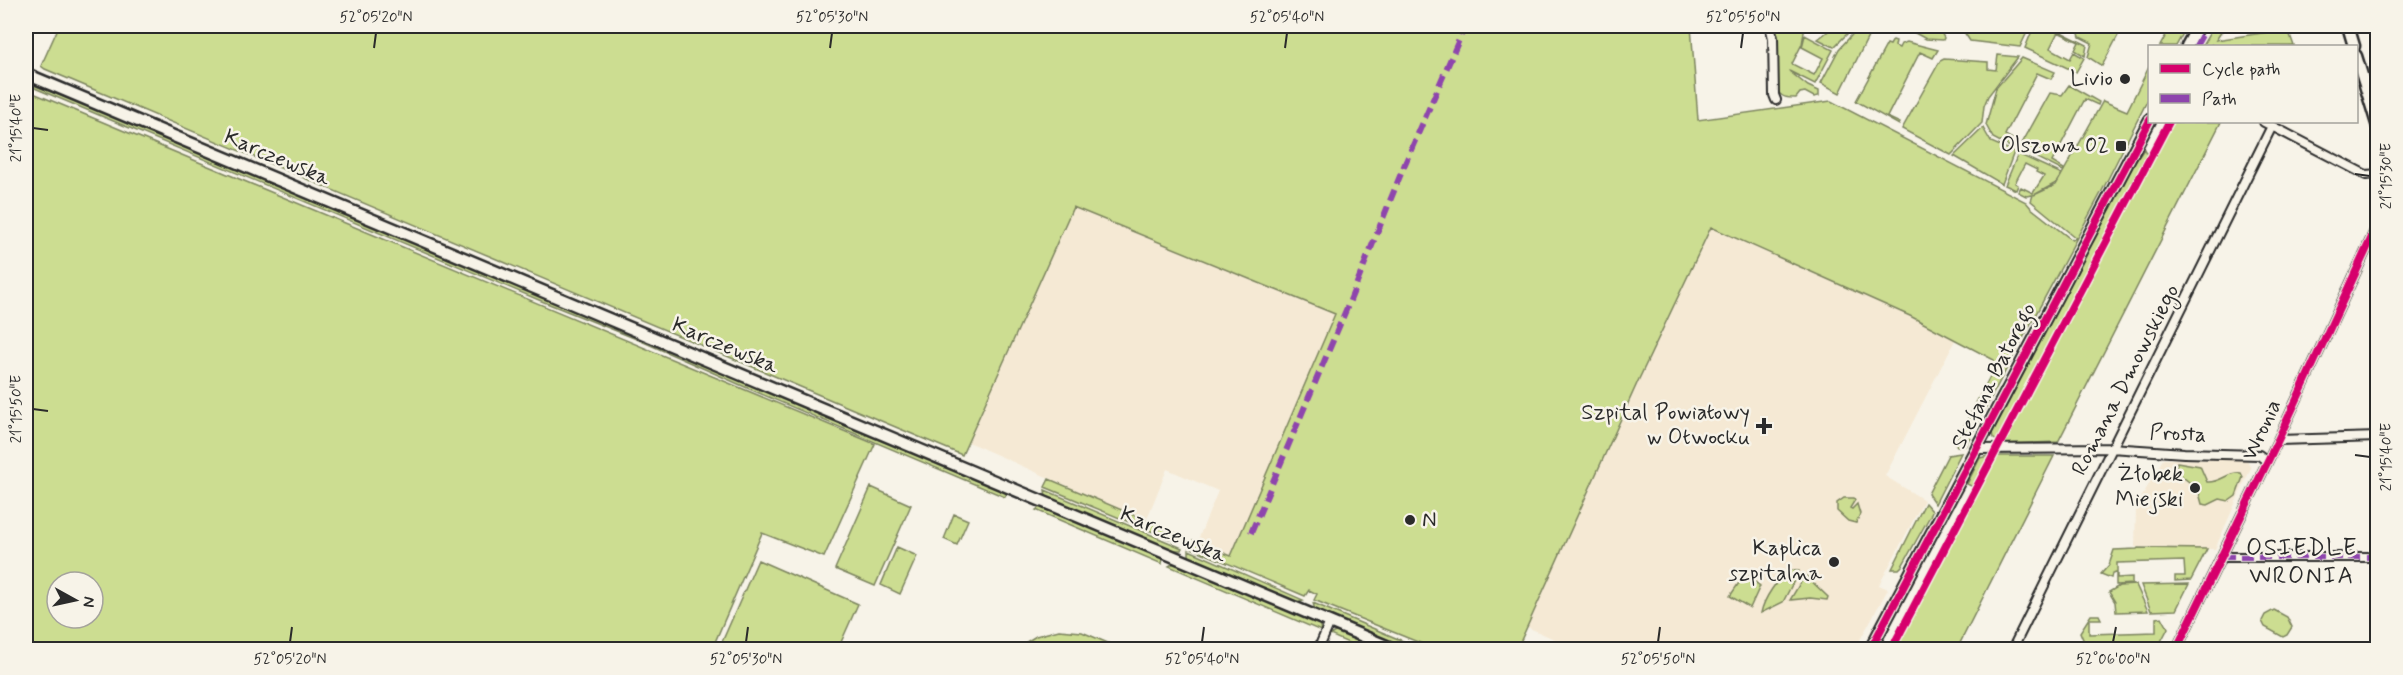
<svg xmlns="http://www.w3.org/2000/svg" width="2403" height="675" font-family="Mynerve,sans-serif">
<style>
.built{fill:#f5e9d4}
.green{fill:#ccdd91;stroke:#7c845e;stroke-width:1.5;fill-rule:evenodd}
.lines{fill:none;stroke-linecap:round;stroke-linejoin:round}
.street-casing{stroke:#2b2b2b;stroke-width:12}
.secondary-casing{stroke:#2b2b2b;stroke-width:15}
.street{stroke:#f7f3e8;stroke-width:8}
.secondary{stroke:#f7f3e8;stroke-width:10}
.quiet{stroke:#8e44ad;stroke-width:6;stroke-dasharray:12 6;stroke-linecap:butt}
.cycleway-casing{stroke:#f7f3e8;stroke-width:11}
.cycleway{stroke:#d6006c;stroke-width:8}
.ticks{fill:none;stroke:#2b2b2b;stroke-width:2}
.poi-dot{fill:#2b2b2b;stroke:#f7f3e8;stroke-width:2}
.labels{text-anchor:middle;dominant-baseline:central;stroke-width:5;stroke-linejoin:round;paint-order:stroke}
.poi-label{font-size:22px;fill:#2b2b2b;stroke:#f7f3e8;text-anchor:end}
.street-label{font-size:22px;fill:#2b2b2b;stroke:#f7f3e8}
.neighbourhood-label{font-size:24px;letter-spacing:1.5px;fill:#2b2b2b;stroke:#f7f3e8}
.neatline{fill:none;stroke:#2b2b2b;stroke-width:2}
.ticks-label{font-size:15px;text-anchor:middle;fill:#2b2b2b}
</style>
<rect width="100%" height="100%" fill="#f7f3e8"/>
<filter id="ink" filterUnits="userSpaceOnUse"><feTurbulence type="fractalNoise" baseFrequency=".0167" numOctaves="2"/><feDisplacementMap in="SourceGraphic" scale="12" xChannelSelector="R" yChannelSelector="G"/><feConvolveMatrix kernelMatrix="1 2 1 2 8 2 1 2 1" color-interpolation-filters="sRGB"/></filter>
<g filter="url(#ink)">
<!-- built -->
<path class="built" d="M 1073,207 L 1335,314 L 1231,556 L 1197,542 L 1218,491 L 1167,469 L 1146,521 L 968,442 Z
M 1711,226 L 1910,316 L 1955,340 L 1885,476 L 1924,500 L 1879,585 L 1888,589 L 1855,649 L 1846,649 L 1837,642 L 1822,646 L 1785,650 L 1577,649 L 1527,627 L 1639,379 Z
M 2163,459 L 2247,460 L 2251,468 L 2215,549 L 2135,547 L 2136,507 Z"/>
<!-- green -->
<path class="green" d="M 59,26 L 1691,26 L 1698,120 L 1831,101 L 2026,202 L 2031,208 L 2072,240 L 2076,238 L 2031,201 L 2033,195 L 2026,196 L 2018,192 L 2021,187 L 2033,193 L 2044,176 L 2036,172 L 2037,170 L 2025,164 L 2015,183 L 2018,185 L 2016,190 L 2005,185 L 2018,154 L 2062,174 L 2056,183 L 2034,195 L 2056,185 L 2103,101 L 2127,111 L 2149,67 L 2149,97 L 2101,193 L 1965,446 L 1957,446 L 1955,443 L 1995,367 L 1994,360 L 1910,316 L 1711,227 L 1639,379 L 1517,649 L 1435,649 L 1314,600 L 1317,594 L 1309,590 L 1305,596 L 1189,547 L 1193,540 L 1231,556 L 1335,314 L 1073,207 L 962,455 L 45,69 L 41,66 Z
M 1776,26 L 1805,26 L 1802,44 L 1792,64 L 1814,75 L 1823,58 L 1802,47 L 1805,35 L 1833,50 L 1815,84 L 1789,71 L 1808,86 L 1819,91 L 1819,96 L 1814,97 L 1805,92 L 1800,93 L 1796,98 C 1788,98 1782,98 1778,91 Z
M 1844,26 L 1855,26 L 1834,47 L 1818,39 L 1831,29 Z
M 1860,26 L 1885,26 L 1887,30 L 1886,33 L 1873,27 L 1840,93 L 1821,83 L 1839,49 Z
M 1902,26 L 1946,26 L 1942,34 L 1944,38 L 1943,40 L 1926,39 Z
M 1960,26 L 2030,26 L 2020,47 L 1970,41 Z
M 2034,26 L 2049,26 L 2087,45 L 2085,56 L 2075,50 L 2079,42 L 2058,32 L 2050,48 L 2070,59 L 2074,52 L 2084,58 L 2076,72 L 2025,48 Z
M 2077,26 L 2123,26 L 2102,66 L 2088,57 L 2092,43 L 2080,37 Z
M 2171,26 L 2187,26 L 2176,46 L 2160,46 Z
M 2212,29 L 2222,31 L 2216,40 L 2282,30 L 2289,32 L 2294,46 L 2211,46 L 2212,44 L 2210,46 L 2202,46 Z
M 1893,40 L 1896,41 L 1895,46 L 1899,48 L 1901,44 L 1907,42 L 1938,50 L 1933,58 L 1920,52 L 1887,117 L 1900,123 L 1899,125 L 1856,101 L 1887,44 L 1890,45 Z
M 1998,55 L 2018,57 L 1988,96 L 1984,106 L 1982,123 L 1951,155 L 1902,129 L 1940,61 L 1944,59 L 1988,62 L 1988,69 L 1996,70 Z
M 2022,58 L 2055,72 L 2051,79 L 2037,73 L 2005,135 L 2018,142 L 2014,149 L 1993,138 L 1986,125 L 1996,88 Z
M 31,84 L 128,122 L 1008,491 L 1005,497 L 752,390 L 639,340 L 539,300 L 30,86 Z
M 2069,85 L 2099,102 L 2098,105 L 2085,99 L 2052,162 L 2064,169 L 2063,171 L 2019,149 L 2050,93 L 2062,95 Z
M 26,90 L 875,444 L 824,557 L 762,533 L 712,649 L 26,649 ZM 57,582 L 93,582 L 93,618 L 57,618 Z
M 2171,122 L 2221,122 L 2058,442 L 2002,444 Z
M 1983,128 L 1991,142 L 2014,152 L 2002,184 L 1954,156 Z
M 2144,149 L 2148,157 L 1998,442 L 1993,438 L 1992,432 L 2131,168 Z
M 1961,453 L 1935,504 L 1928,494 L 1948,455 Z
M 1992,455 L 1975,488 L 1967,484 L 1980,458 Z
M 1996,456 L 2054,456 L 1957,649 L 1894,649 Z
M 2177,462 L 2200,466 L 2207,482 C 2221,483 2228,471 2241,473 L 2243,477 L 2236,496 L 2229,501 L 2220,499 L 2208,505 L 2202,504 L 2198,489 L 2175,471 Z
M 1049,479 L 1178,534 L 1175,541 L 1045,487 Z
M 871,487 L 911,505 L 875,586 L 835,569 Z
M 1045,490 L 1182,548 L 1181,550 L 1171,550 L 1046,497 Z
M 1844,498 L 1854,498 L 1855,500 L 1850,508 L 1852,509 L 1857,504 L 1860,514 L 1856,523 L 1848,521 L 1837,511 L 1837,503 Z
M 1925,503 L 1932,511 L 1930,516 L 1902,566 L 1899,569 L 1892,569 Z
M 1041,506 L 1163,557 L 1162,564 L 1036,510 Z
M 954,514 L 968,520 L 957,545 L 944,539 Z
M 897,547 L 917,556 L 900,594 L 881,585 Z
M 2138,548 L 2207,549 L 2191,580 L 2175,581 L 2175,576 L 2185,576 L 2184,561 L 2117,563 L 2117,578 L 2132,577 L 2132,584 L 2116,585 L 2116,572 L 2112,573 L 2111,578 L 2101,574 L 2109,565 L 2114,550 L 2137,549 Z
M 1189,550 L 1303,600 L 1296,602 L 1189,557 Z
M 758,560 L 858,604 L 838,649 L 719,649 Z
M 1174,563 L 1178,563 L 1319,622 L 1321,631 L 1169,566 Z
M 1790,570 L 1799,571 L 1783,602 L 1761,613 C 1764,598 1777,579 1790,570 Z
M 1745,574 L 1760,586 L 1750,608 L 1730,596 Z
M 1805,575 L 1828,597 L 1827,600 L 1810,598 L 1790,600 Z
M 2189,584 L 2176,610 L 2151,611 L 2141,585 Z
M 2136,585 L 2148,611 L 2116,612 L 2115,602 L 2109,592 L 2119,586 Z
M 1313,603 L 1417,647 L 1416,649 L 1409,649 L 1315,610 Z
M 2274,610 L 2287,617 L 2292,627 L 2287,635 L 2283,637 L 2265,627 L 2262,621 L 2265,615 Z
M 2091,615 L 2099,615 L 2101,619 L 2089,619 L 2089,634 L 2156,632 L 2156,618 L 2162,617 L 2168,628 L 2157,649 L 2087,649 L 2080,632 Z
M 1059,630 L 1082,632 L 1122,649 L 1015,649 L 1036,636 Z
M 1335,632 L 1341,632 L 1380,649 L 1362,649 L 1330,635 Z"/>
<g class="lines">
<defs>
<path id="street" d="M 1770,26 L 1773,38 L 1774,95 L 1776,100
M 2264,122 L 2366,175 L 2378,174
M 2278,440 L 2378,437
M 1976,449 L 2111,448 L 2184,453 L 2259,455 L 2267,461
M 2222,557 L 2378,557
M 1318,650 L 1330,622
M 2012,650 L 2272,126
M 2176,650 L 2278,440 L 2378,224
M 2377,650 L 2378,649"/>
<path id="secondary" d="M 2348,26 L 2354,46
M 2187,46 L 2198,26
M 2356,56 L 2378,127
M 26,74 L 1396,650
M 1870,650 L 2150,120"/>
</defs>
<!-- street casing -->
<use href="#street" class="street-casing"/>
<!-- secondary casing -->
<use href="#secondary" class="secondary-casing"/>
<!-- street -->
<use href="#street" class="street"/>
<!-- secondary -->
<use href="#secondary" class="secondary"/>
<!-- quiet -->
<path class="quiet" d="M 2196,46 L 2207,26
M 1251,533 L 1349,303 L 1404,166 L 1465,26
M 2222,557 L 2378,557"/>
<defs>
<path id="cycleway" d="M 1870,650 L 2150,120
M 1891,650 L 2169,122
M 2176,650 L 2278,440 L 2378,224"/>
</defs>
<!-- cycleway casing -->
<use href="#cycleway" class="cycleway-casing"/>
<!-- cycleway -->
<use href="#cycleway" class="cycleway"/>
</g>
</g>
<!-- ticks -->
<path class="ticks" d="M 374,48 L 376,33M 830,48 L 832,33M 1285,48 L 1287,33M 1741,48 L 1743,33M 33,128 L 48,130M 2355,174 L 2370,176M 33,409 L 48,411M 2355,455 L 2370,457M 290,642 L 292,627M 746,642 L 748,627M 1202,642 L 1204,627M 1658,642 L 1660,627M 2113,642 L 2116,627"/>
<!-- markers -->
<g class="poi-dot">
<circle cx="2125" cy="79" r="6"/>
<rect x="2115" y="140" width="12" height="12" rx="3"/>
<path d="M1761 417h6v6h6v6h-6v6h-6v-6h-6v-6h6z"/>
<circle cx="2195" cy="488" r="6"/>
<circle cx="1410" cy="520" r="6"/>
<circle cx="1834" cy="562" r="6"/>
</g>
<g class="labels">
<!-- poi labels -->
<g class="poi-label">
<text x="2113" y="79">Livio</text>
<text x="2109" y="146">Olszowa 02</text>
<text x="1750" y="413">Szpital Powiatowy<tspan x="1750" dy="25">w Otwocku</tspan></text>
<text x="2183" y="475">Żłobek<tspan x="2183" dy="25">Miejski</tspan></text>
<text x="1422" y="520" text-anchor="start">N</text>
<text x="1822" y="549">Kaplica<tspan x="1822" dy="25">szpitalna</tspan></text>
</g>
<!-- street labels -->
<g class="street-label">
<text transform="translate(277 158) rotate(23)">Karczewska</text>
<text transform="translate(725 346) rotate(23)">Karczewska</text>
<text transform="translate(1994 376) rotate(-63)">Stefana Batorego</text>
<text transform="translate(2126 380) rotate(-63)">Romana Dmowskiego</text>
<text transform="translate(2262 430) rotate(-65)">Wronia</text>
<text transform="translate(2178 434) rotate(3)">Prosta</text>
<text transform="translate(1173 535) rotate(23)">Karczewska</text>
</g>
<!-- neighbourhood labels -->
<g class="neighbourhood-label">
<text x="2302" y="548">OSIEDLE<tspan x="2302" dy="28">WRONIA</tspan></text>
</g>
</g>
<!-- margin -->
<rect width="2403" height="675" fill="none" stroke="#f7f3e8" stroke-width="66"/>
<!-- legend -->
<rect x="2148" y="45" width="210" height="78" fill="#f7f3e8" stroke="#a5a39c" stroke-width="1.5"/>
<rect x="2160" y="64" width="30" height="9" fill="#d6006c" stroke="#a5a39c" stroke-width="1.5"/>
<text x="2202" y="75" font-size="18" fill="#2b2b2b">Cycle path</text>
<rect x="2160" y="94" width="30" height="9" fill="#8e44ad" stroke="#a5a39c" stroke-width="1.5"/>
<text x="2202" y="105" font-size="18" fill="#2b2b2b">Path</text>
<!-- north arrow -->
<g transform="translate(75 600) rotate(98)"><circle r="28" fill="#f7f3e8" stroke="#a5a39c" stroke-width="1.5"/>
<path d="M0-4.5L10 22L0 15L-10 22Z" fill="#2b2b2b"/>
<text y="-9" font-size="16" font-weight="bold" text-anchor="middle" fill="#2b2b2b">N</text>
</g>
<rect x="33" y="33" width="2337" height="609" class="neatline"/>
<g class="ticks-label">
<text x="376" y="22">52°05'20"N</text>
<text x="832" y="22">52°05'30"N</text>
<text x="1287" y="22">52°05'40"N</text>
<text x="1743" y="22">52°05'50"N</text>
<text transform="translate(16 128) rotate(-90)" y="5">21°15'40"E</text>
<text transform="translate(2386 176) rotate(-90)" y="5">21°15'30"E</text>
<text transform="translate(16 409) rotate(-90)" y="5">21°15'50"E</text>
<text transform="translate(2386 457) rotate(-90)" y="5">21°15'40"E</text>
<text x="290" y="664">52°05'20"N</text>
<text x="746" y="664">52°05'30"N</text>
<text x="1202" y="664">52°05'40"N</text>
<text x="1658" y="664">52°05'50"N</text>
<text x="2113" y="664">52°06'00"N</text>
</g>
</svg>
